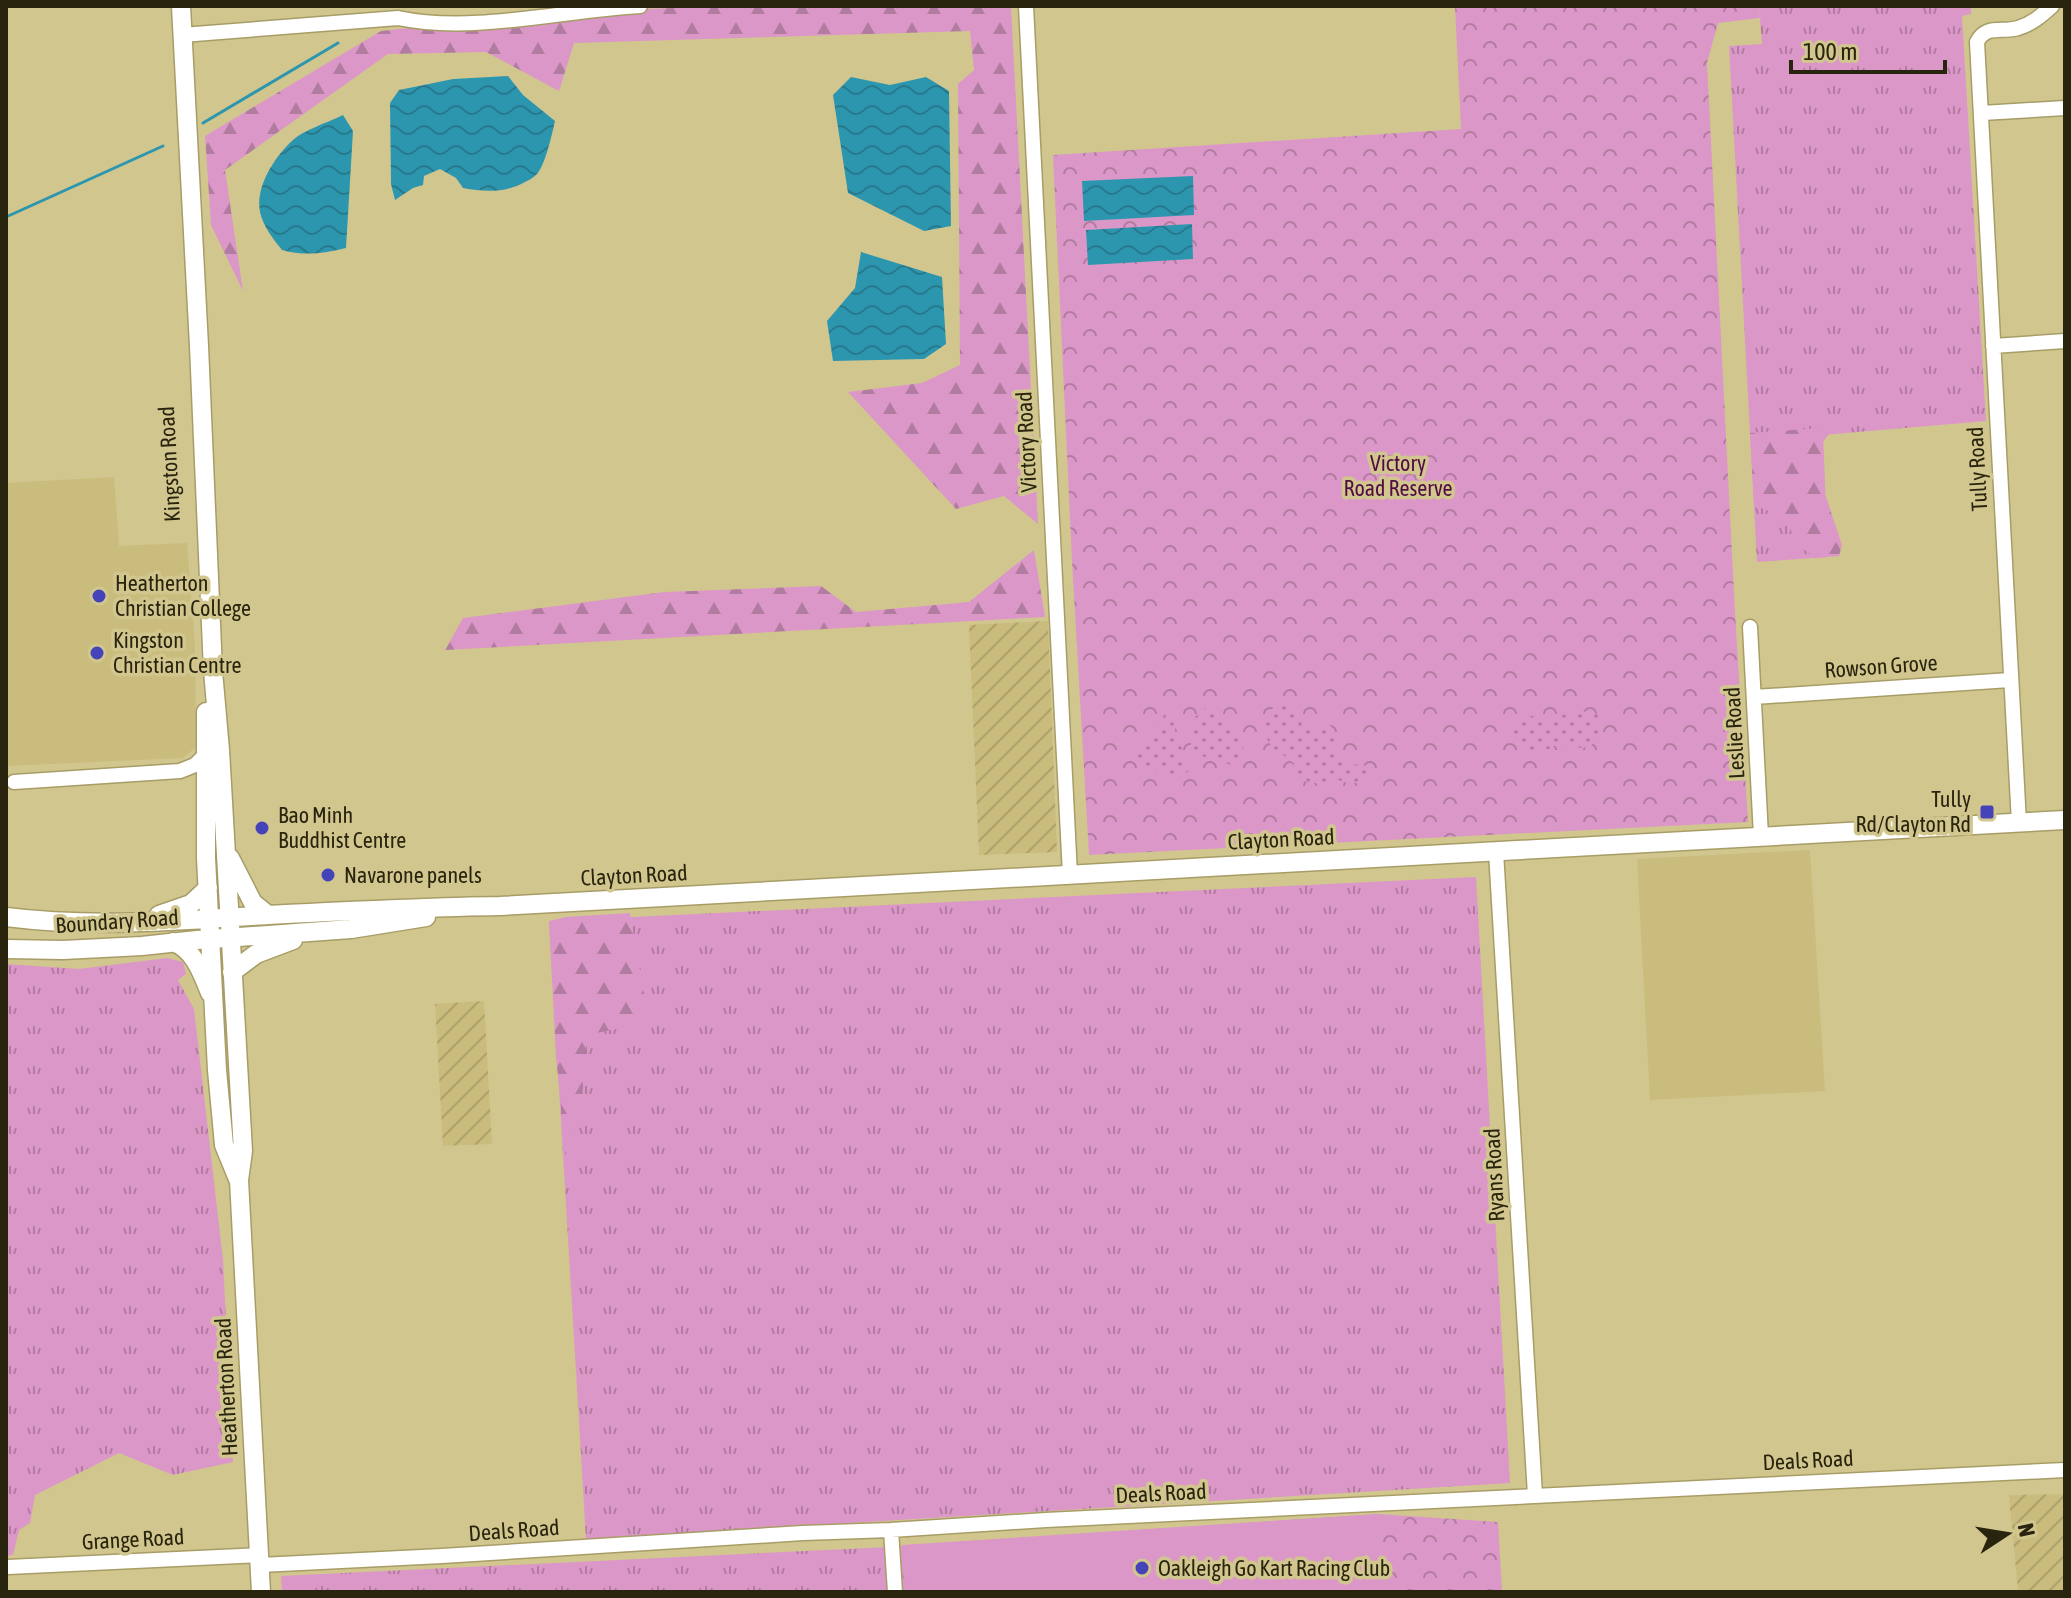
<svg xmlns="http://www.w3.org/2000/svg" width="2071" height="1598" font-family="'Asap Condensed',sans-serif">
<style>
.built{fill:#cabc7d}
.industrial{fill:url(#industrial-furrows)}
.grass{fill:url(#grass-tufts)}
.forest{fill:url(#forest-firs)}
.park{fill:url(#park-crowns)}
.garden{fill:url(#garden-dots)}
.pitch{fill:#db97c7}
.water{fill:url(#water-waves)}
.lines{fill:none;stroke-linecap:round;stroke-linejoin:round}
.stream{stroke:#2d96af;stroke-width:3}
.minor-casing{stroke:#a89d67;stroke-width:17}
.major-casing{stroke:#a89d67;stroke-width:21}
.minor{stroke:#fff;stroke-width:14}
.major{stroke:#fff;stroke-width:18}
.poi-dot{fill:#4543b8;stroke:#d2c68f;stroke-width:3}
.labels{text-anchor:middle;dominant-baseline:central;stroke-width:7;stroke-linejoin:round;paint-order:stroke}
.street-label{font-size:22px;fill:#29240e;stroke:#d2c68f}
.park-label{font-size:22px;fill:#510c43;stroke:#d2c68f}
.poi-label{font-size:22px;fill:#29240e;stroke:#d2c68f;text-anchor:start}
</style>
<defs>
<pattern id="industrial-furrows" width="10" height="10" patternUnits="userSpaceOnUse" patternTransform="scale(2)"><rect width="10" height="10" fill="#cabc7d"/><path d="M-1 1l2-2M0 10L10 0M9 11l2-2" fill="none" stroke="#aea16b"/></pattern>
<pattern id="grass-tufts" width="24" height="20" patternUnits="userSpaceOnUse" patternTransform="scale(2)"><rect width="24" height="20" fill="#db97c7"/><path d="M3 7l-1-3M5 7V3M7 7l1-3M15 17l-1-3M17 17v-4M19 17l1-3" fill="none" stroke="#b27ba0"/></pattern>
<pattern id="forest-firs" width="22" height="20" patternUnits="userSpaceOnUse" patternTransform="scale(2)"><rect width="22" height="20" fill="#db97c7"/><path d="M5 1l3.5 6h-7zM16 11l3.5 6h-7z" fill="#b27ba0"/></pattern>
<pattern id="park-crowns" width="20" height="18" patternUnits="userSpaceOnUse" patternTransform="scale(2)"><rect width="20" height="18" fill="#db97c7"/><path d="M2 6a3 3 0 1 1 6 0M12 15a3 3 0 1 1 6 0" fill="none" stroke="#b27ba0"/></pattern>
<pattern id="garden-dots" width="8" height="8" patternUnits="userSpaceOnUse" patternTransform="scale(2)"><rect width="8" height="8" fill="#db97c7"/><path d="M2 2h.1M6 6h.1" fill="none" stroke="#b27ba0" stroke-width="1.8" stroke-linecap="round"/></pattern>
<pattern id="water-waves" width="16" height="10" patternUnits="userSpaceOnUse" patternTransform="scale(2)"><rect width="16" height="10" fill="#2d96af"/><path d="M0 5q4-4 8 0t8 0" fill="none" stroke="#267a8d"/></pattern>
</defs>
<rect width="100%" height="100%" fill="#d2c68f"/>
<!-- built -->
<path class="built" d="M 114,477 L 119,546 L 187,543 L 195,646 L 196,747 L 183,758 L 6,766 L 6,483 Z
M 1810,850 L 1825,1091 L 1650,1100 L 1637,859 Z"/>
<!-- industrial -->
<path class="industrial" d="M 1048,621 L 1057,852 L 979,855 L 969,625 Z
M 484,1001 L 492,1144 L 443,1146 L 435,1004 Z
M 2065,1494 L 2065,1592 L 2018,1592 L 2009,1495 Z"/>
<!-- grass -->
<path class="grass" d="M 1759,6 L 1971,6 L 1971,14 L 1962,16 L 1986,421 L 1823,435 L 1828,557 L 1757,562 L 1729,46 L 1762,44 Z
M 1476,877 L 1510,1483 L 586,1539 L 549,921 Z
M 167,958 L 183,962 L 186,974 L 178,980 L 194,1009 L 223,1260 L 233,1462 L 173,1475 L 119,1453 L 35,1495 L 30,1523 L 19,1530 L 13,1555 L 6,1556 L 6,964 L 79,969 Z
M 890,1547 L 892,1592 L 282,1592 L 281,1576 Z"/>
<!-- forest -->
<path class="forest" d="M 731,6 L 1011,6 L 1038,524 L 1004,496 L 956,509 L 848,392 L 922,383 L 960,365 L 958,84 L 974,70 L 970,31 L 574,43 L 559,91 L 486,52 L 388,54 L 225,170 L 243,291 L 211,225 L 205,136 L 381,31 L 557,12 Z
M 1820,428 L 1829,434 L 1823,442 L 1825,494 L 1842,545 L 1839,556 L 1813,558 L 1809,552 L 1799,548 L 1783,513 L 1773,513 L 1754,505 L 1750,433 Z
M 1034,550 L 1045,617 L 445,650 L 463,618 L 664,592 L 821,586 L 856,612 L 969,602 Z
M 630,913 L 649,1022 L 587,1035 L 582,1098 L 568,1173 L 556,1057 L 549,921 L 566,917 Z"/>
<!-- park -->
<path class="park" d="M 1455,6 L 1759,6 L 1760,18 L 1718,23 L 1707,63 L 1735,613 L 1748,822 L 1089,855 L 1072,561 L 1053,155 L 1461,129 Z
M 1378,1514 L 1498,1522 L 1502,1592 L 892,1592 L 890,1547 Z"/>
<!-- garden -->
<path class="garden" d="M 1277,704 C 1291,706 1297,711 1302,725 L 1310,728 L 1327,723 C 1342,734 1335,747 1340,762 C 1353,767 1367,761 1376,772 L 1372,777 L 1358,783 L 1347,783 L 1339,780 L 1318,783 L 1308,783 L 1300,778 L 1290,759 L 1274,750 L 1268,741 L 1265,733 L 1265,717 Z
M 1216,707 C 1223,712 1224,717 1229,724 C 1239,736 1252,753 1236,766 L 1206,758 L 1191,748 L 1191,720 L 1206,708 Z
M 1167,711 L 1174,711 L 1177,716 L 1175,731 L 1182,744 L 1181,760 L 1187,764 L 1188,771 L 1185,776 C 1165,772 1145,773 1134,753 L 1144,743 L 1151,739 L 1154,730 Z
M 1590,711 C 1611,718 1600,732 1591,746 C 1579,750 1571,746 1559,746 C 1549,746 1555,747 1546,750 C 1529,756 1515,750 1509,733 C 1513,726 1521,714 1532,716 C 1536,717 1539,720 1543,721 L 1554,716 Z"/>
<!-- pitch -->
<path class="pitch" d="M 1378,1514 L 1380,1592 L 905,1592 L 902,1545 Z"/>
<!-- water -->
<path class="water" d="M 508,76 L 523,95 L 555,121 C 552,134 545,167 536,175 C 533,178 529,180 525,182 C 505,193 485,192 463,188 L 456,178 L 440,169 L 424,176 L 423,185 L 413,188 L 395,200 L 391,184 L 390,103 L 399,90 L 453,79 Z
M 851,77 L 890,85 L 926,77 L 949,91 L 951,226 L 924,231 L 848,193 L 833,95 Z
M 343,115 L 353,131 L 346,248 C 323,254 304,256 282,250 C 273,239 263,226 260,212 C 255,187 275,156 293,140 C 304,130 329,122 343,115 Z
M 1193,176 L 1194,215 L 1084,221 L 1082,181 Z
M 1192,224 L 1193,259 L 1088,265 L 1086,230 Z
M 861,252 L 942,277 L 946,344 L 924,359 L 833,361 L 827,321 L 855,288 Z"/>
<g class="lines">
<!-- stream -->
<path class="stream" d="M 203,123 L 338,43
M 6,217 L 163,146"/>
<defs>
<path id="minor" d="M 1026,6 L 1070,875
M 182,35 L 398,18 C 473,34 564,10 640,6
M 1982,113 L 2065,108
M 1993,346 L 2065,341
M 1750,627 L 1761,836
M 1754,697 L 2010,680
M 14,782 L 180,771 L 195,765 L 207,753
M 2019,823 L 1977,42 C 1986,24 2002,33 2018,28 C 2032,24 2042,15 2052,6
M 1496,852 L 1535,1495
M 891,1530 L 895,1592
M 260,1565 L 442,1556 L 803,1533 L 891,1530 L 1046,1520 L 2065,1470
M 8,1567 L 259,1555"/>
<path id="major" d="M 181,6 L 199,346 L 213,671 L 220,750 L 243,1151 L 239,1180 L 261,1592
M 206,712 L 206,858 L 217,1070 L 224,1145 L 238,1179
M 230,858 L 253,903 L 268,915
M 159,915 L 191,904 L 208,888
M 6,917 C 93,928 181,921 268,915 C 346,911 423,907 500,906 L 2065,820
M 173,942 C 194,949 202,973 210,993
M 6,949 L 63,950 L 142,946 L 197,940 L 351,929 L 426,917
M 232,972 L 256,954 L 293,940"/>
</defs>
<!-- minor casing -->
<use href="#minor" class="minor-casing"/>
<!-- major casing -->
<use href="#major" class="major-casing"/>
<!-- minor -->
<use href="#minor" class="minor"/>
<!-- major -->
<use href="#major" class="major"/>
</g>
<!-- markers -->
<g class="poi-dot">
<circle cx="99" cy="596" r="8"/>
<circle cx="97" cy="653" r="8"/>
<rect x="1979" y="804" width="16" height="16" rx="4"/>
<circle cx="262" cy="828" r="8"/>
<circle cx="328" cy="875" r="8"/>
<circle cx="1142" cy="1568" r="8"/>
</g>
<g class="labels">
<!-- street labels -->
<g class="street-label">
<text transform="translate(1026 442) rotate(-93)">Victory Road</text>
<text transform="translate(169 464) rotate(-93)">Kingston Road</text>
<text transform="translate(1977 469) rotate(-93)">Tully Road</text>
<text transform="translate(1881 666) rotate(-4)">Rowson Grove</text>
<text transform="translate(1734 733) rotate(-93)">Leslie Road</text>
<text transform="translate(1281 839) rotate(-3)">Clayton Road</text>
<text transform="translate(634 875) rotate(-3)">Clayton Road</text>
<text transform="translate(117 921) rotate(-4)">Boundary Road</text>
<text transform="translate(1494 1175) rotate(-93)">Ryans Road</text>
<text transform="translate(226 1387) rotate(-93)">Heatherton Road</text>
<text transform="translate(1808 1460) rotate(-3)">Deals Road</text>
<text transform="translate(1161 1493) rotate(-3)">Deals Road</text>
<text transform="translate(514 1530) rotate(-4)">Deals Road</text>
<text transform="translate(133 1539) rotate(-3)">Grange Road</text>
</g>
<!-- park labels -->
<g class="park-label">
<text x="1398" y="463">Victory<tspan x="1398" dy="25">Road Reserve</tspan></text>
</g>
<!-- poi labels -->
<g class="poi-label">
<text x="115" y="583">Heatherton<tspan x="115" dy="25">Christian College</tspan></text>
<text x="113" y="640">Kingston<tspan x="113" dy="25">Christian Centre</tspan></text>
<text x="1971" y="799" text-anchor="end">Tully<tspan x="1971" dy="25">Rd/Clayton Rd</tspan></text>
<text x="278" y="815">Bao Minh<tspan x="278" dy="25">Buddhist Centre</tspan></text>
<text x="344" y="875">Navarone panels</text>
<text x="1158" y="1568">Oakleigh Go Kart Racing Club</text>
</g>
</g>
<!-- border -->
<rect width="2071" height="1598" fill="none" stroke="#29240e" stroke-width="16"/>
<!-- north arrow -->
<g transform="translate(2007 1534) rotate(78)" stroke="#d2c68f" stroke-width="6" paint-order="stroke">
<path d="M0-6L14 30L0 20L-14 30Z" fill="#29240e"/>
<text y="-12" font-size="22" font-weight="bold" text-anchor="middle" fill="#29240e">N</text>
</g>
<!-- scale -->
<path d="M1791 60v12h154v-12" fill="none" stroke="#29240e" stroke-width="4"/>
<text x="1803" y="60" font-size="24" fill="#29240e" stroke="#d2c68f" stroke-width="6" paint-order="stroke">100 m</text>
</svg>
